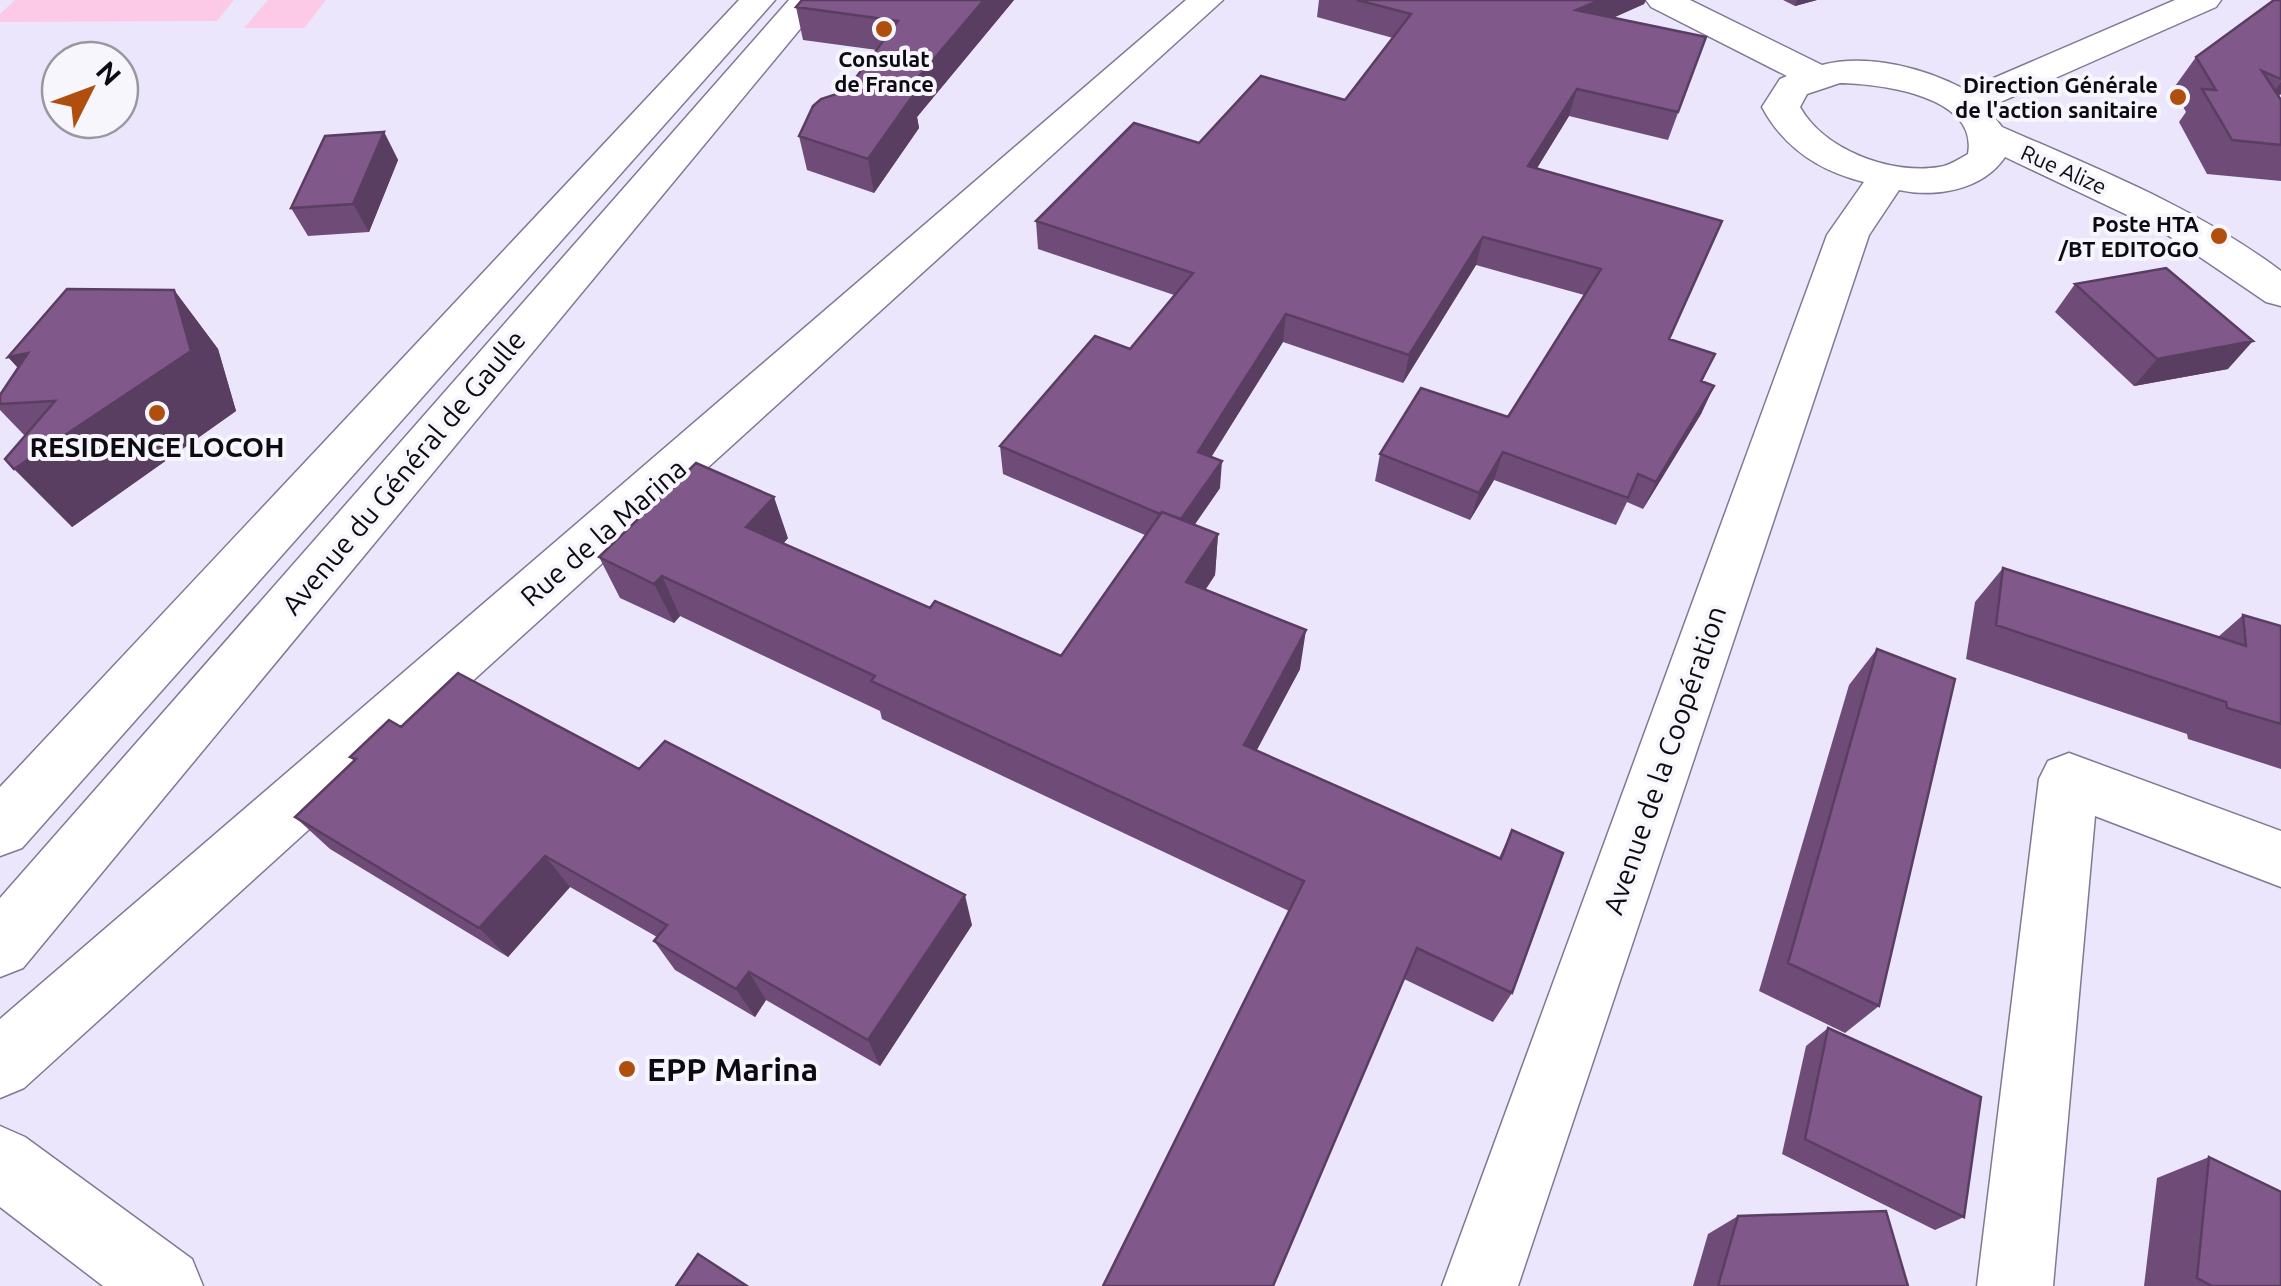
<svg xmlns="http://www.w3.org/2000/svg" width="2281" height="1286" font-family="Ubuntu,sans-serif">
<style>
.green{fill:#fcc9e7}
.lines{fill:none;stroke-linecap:round;stroke-linejoin:round}
.minor-casing{stroke:#807993;stroke-width:3}
.minor{fill:#fff;fill-rule:evenodd}
.wall{fill:#6f4c77}
.shaded-wall{fill:#5a3e61}
.building{fill:#81588a;stroke:#5a3e61;stroke-width:2.5}
.poi-dot{fill:#b04f0d;stroke:#f7f6fc;stroke-width:4}
.labels{text-anchor:middle;dominant-baseline:central;stroke-width:8;stroke-linejoin:round;paint-order:stroke}
.far-poi-label{font-size:22px;font-weight:bold;fill:#0d0a14;stroke:#f7f6fc;text-anchor:end}
.far-street-label{font-size:22px;fill:#0d0a14;stroke:#f7f6fc}
.poi-label{font-size:28px;font-weight:bold;fill:#0d0a14;stroke:#f7f6fc}
.street-label{font-size:28px;fill:#0d0a14;stroke:#f7f6fc}
.near-poi-label{font-size:32px;font-weight:bold;fill:#0d0a14;stroke:#f7f6fc;text-anchor:start}
</style>
<rect width="100%" height="100%" fill="#ece6fd"/>
<!-- green -->
<path class="green" d="M 15,0 L 234,0 L 217,21 L 0,22 L 0,14 Z
M 268,0 L 326,0 L 304,28 L 244,28 Z"/>
<g class="lines">
<defs>
<path id="minor" d="M 739,0 L 775,0 L 22,848 L 0,856 L 0,787 Z
M 789,0 L 824,0 L 23,968 L 0,977 L 0,898 Z
M 1186,0 L 1223,0 L 24,1088 L 0,1098 L 0,1019 Z
M 1646,0 L 1690,0 L 1822,65 C 1867,53 1925,68 1966,90 L 2175,0 L 2221,0 L 2216,7 L 1987,108 L 2002,127 C 2098,169 2197,208 2281,271 L 2281,306 L 2266,302 L 2163,232 L 2005,157 C 1983,190 1936,198 1899,190 L 1869,235 L 1518,1286 L 1442,1286 L 1827,235 L 1864,182 C 1819,171 1784,148 1762,107 L 1780,79 L 1787,76 L 1651,7 ZM 1840,83 C 1879,84 1979,95 1968,154 C 1959,159 1949,166 1939,167 C 1891,175 1824,150 1800,107 L 1807,94 Z
M 2069,753 L 2281,831 L 2281,887 L 2095,816 L 2053,1286 L 1977,1286 L 2039,779 L 2048,761 Z
M 0,1126 L 25,1137 L 192,1259 L 203,1286 L 103,1286 L 0,1207 Z"/>
</defs>
<!-- minor casing -->
<use href="#minor" class="minor-casing"/>
<!-- minor -->
<use href="#minor" class="minor"/>
</g>
<!-- wall -->
<path class="wall" d="M 802,0 L 1014,0 L 917,117 L 919,128 L 874,193 L 807,170 L 799,136 L 846,91 L 877,50 L 803,40 L 796,7 Z
M 1319,0 L 1646,0 L 1644,4 L 1613,18 L 1706,37 L 1668,140 L 1569,116 L 1537,168 L 1670,339 L 1715,354 L 1702,382 L 1714,386 L 1701,414 L 1643,509 L 1627,502 L 1616,525 L 1494,480 L 1470,520 L 1375,481 L 1380,454 L 1508,417 L 1584,295 L 1476,265 L 1403,383 L 1283,342 L 1211,457 L 1220,488 L 1194,525 L 1218,534 L 1215,575 L 1206,589 L 1300,669 L 1256,750 L 1499,858 L 1512,830 L 1512,993 L 1493,1022 L 1404,979 L 1289,911 L 882,719 L 880,711 L 680,616 L 674,623 L 620,598 L 599,557 L 788,538 L 783,544 L 930,608 L 1061,656 L 1145,535 L 1003,474 L 1000,446 L 1130,349 L 1174,295 L 1038,249 L 1036,221 L 1199,143 L 1345,100 L 1393,38 L 1317,17 Z
M 1783,0 L 1817,0 L 1795,6 Z
M 2281,0 L 2281,94 L 2278,96 L 2281,100 L 2281,181 L 2207,174 L 2179,122 L 2186,112 L 2173,89 L 2196,57 Z
M 384,132 L 398,160 L 369,232 L 308,236 L 291,208 Z
M 2075,284 L 2228,369 L 2134,386 L 2055,312 Z
M 174,290 L 218,349 L 236,411 L 72,527 L 25,436 L 0,410 L 0,395 L 18,368 L 8,357 Z
M 2003,568 L 2218,637 L 2243,615 L 2281,626 L 2281,769 L 2188,739 L 2187,734 L 1966,659 L 1975,602 Z
M 1877,649 L 1879,1006 L 1845,1033 L 1759,991 L 1849,685 Z
M 401,727 L 639,769 L 972,925 L 880,1066 L 766,1000 L 755,1017 L 675,970 L 654,941 L 657,937 L 570,887 L 508,957 L 330,849 L 295,817 L 354,761 L 350,757 Z
M 1828,1028 L 1964,1217 L 1935,1230 L 1782,1154 L 1806,1046 Z
M 2209,1157 L 2281,1286 L 2144,1286 L 2157,1178 Z
M 1738,1216 L 1908,1286 L 1693,1286 L 1708,1234 Z"/>
<!-- shaded-wall -->
<path class="shaded-wall" d="M 984,0 L 1014,0 L 917,117 L 919,128 L 874,193 L 868,159 L 905,93 Z
M 1600,0 L 1646,0 L 1644,4 L 1569,37 L 1576,10 Z
M 1797,0 L 1817,0 L 1795,6 Z
M 2281,82 L 2281,94 L 2258,113 Z
M 1577,89 L 1569,116 L 1521,194 L 1528,166 Z
M 384,132 L 398,160 L 369,232 L 353,204 Z
M 1483,237 L 1476,265 L 1403,383 L 1409,355 Z
M 174,290 L 218,349 L 236,411 L 72,527 L 14,469 Z
M 1286,314 L 1283,342 L 1197,480 L 1198,452 Z
M 2253,341 L 2228,369 L 2134,386 L 2157,359 Z
M 28,353 L 55,401 L 49,401 L 8,357 Z
M 1714,386 L 1701,414 L 1643,509 L 1656,482 Z
M 1503,452 L 1494,480 L 1470,520 L 1479,493 Z
M 1222,461 L 1220,488 L 1178,549 L 1179,522 Z
M 774,497 L 788,538 L 761,568 L 746,527 Z
M 1218,534 L 1215,575 L 1184,621 L 1186,582 Z
M 662,576 L 680,616 L 674,623 L 654,584 Z
M 1306,630 L 1300,669 L 1240,782 L 1244,745 Z
M 545,856 L 570,887 L 508,957 L 479,928 Z
M 965,895 L 972,925 L 880,1066 L 868,1040 Z
M 749,972 L 766,1000 L 755,1017 L 736,989 Z"/>
<!-- building -->
<path class="building" d="M 802,0 L 984,0 L 905,93 L 914,94 L 868,159 L 799,136 L 813,106 L 821,99 L 846,91 L 898,21 L 796,7 Z
M 1357,0 L 1600,0 L 1576,10 L 1706,37 L 1678,112 L 1577,89 L 1528,166 L 1722,221 L 1669,339 L 1715,354 L 1701,381 L 1714,386 L 1656,482 L 1638,474 L 1628,498 L 1503,452 L 1479,493 L 1380,454 L 1421,388 L 1508,417 L 1601,269 L 1483,237 L 1409,355 L 1286,314 L 1198,452 L 1222,461 L 1181,519 L 1162,512 L 1160,514 L 1000,446 L 1095,336 L 1130,349 L 1193,273 L 1036,221 L 1134,123 L 1199,143 L 1261,76 L 1345,100 L 1411,14 Z
M 2274,0 L 2281,0 L 2281,79 L 2262,71 L 2281,100 L 2281,145 L 2232,140 L 2202,89 L 2216,90 L 2196,57 Z
M 384,132 L 353,204 L 291,208 L 325,136 Z
M 2166,268 L 2253,341 L 2157,359 L 2075,284 Z
M 67,289 L 174,290 L 191,351 L 14,469 L 5,459 L 55,401 L 0,404 L 0,395 L 28,353 L 8,357 Z
M 696,463 L 774,497 L 746,527 L 930,608 L 935,601 L 1061,656 L 1162,512 L 1218,534 L 1186,582 L 1306,630 L 1244,745 L 1501,859 L 1512,830 L 1563,853 L 1512,993 L 1417,948 L 1273,1286 L 1103,1286 L 1304,881 L 871,681 L 875,676 L 662,576 L 654,584 L 599,557 Z
M 2003,568 L 2246,646 L 2243,615 L 2281,626 L 2281,724 L 2227,708 L 2226,702 L 1996,625 Z
M 1877,649 L 1955,679 L 1879,1006 L 1788,963 Z
M 458,673 L 639,769 L 665,741 L 965,895 L 868,1040 L 749,972 L 736,989 L 654,941 L 667,925 L 545,856 L 479,928 L 295,817 L 356,759 L 350,757 L 389,720 L 401,727 Z
M 1828,1028 L 1981,1097 L 1964,1217 L 1805,1139 Z
M 2209,1157 L 2281,1192 L 2281,1286 L 2212,1286 L 2197,1278 Z
M 1886,1211 L 1908,1286 L 1718,1286 L 1738,1216 Z
M 698,1254 L 747,1286 L 676,1286 Z"/>
<!-- markers -->
<g class="poi-dot">
<circle cx="884" cy="29" r="10"/>
<circle cx="2178" cy="97" r="10"/>
<circle cx="2219" cy="236" r="10"/>
<circle cx="157" cy="413" r="10"/>
<circle cx="627" cy="1069" r="10"/>
</g>
<g class="labels">
<!-- far-poi labels -->
<g class="far-poi-label">
<text x="884" y="58" text-anchor="middle">Consulat<tspan x="884" dy="25">de France</tspan></text>
<text x="2158" y="84">Direction Générale<tspan x="2158" dy="25">de l'action sanitaire</tspan></text>
<text x="2199" y="223">Poste HTA<tspan x="2199" dy="25">/BT EDITOGO</tspan></text>
</g>
<!-- far-street labels -->
<g class="far-street-label">
<text transform="translate(2064 169) rotate(24)">Rue Alize</text>
</g>
<!-- poi labels -->
<g class="poi-label">
<text x="157" y="446">RESIDENCE LOCOH</text>
</g>
<!-- street labels -->
<g class="street-label">
<text transform="translate(403 472) rotate(-50)">Avenue du Général de Gaulle</text>
<text transform="translate(603 532) rotate(-41)">Rue de la Marina</text>
<text transform="translate(1664 760) rotate(-71)">Avenue de la Coopération</text>
</g>
<!-- near-poi labels -->
<g class="near-poi-label">
<text x="647" y="1069">EPP Marina</text>
</g>
</g>
<!-- north arrow -->
<g transform="translate(90 90) rotate(48)"><circle r="48" fill="#f7f6fc" stroke="#99989f" stroke-width="2.5"/>
<path d="M0-8L18 38L0 25L-18 38Z" fill="#b04f0d"/>
<text y="-15" font-size="28" font-weight="bold" text-anchor="middle" fill="#0d0a14">N</text>
</g>
</svg>
